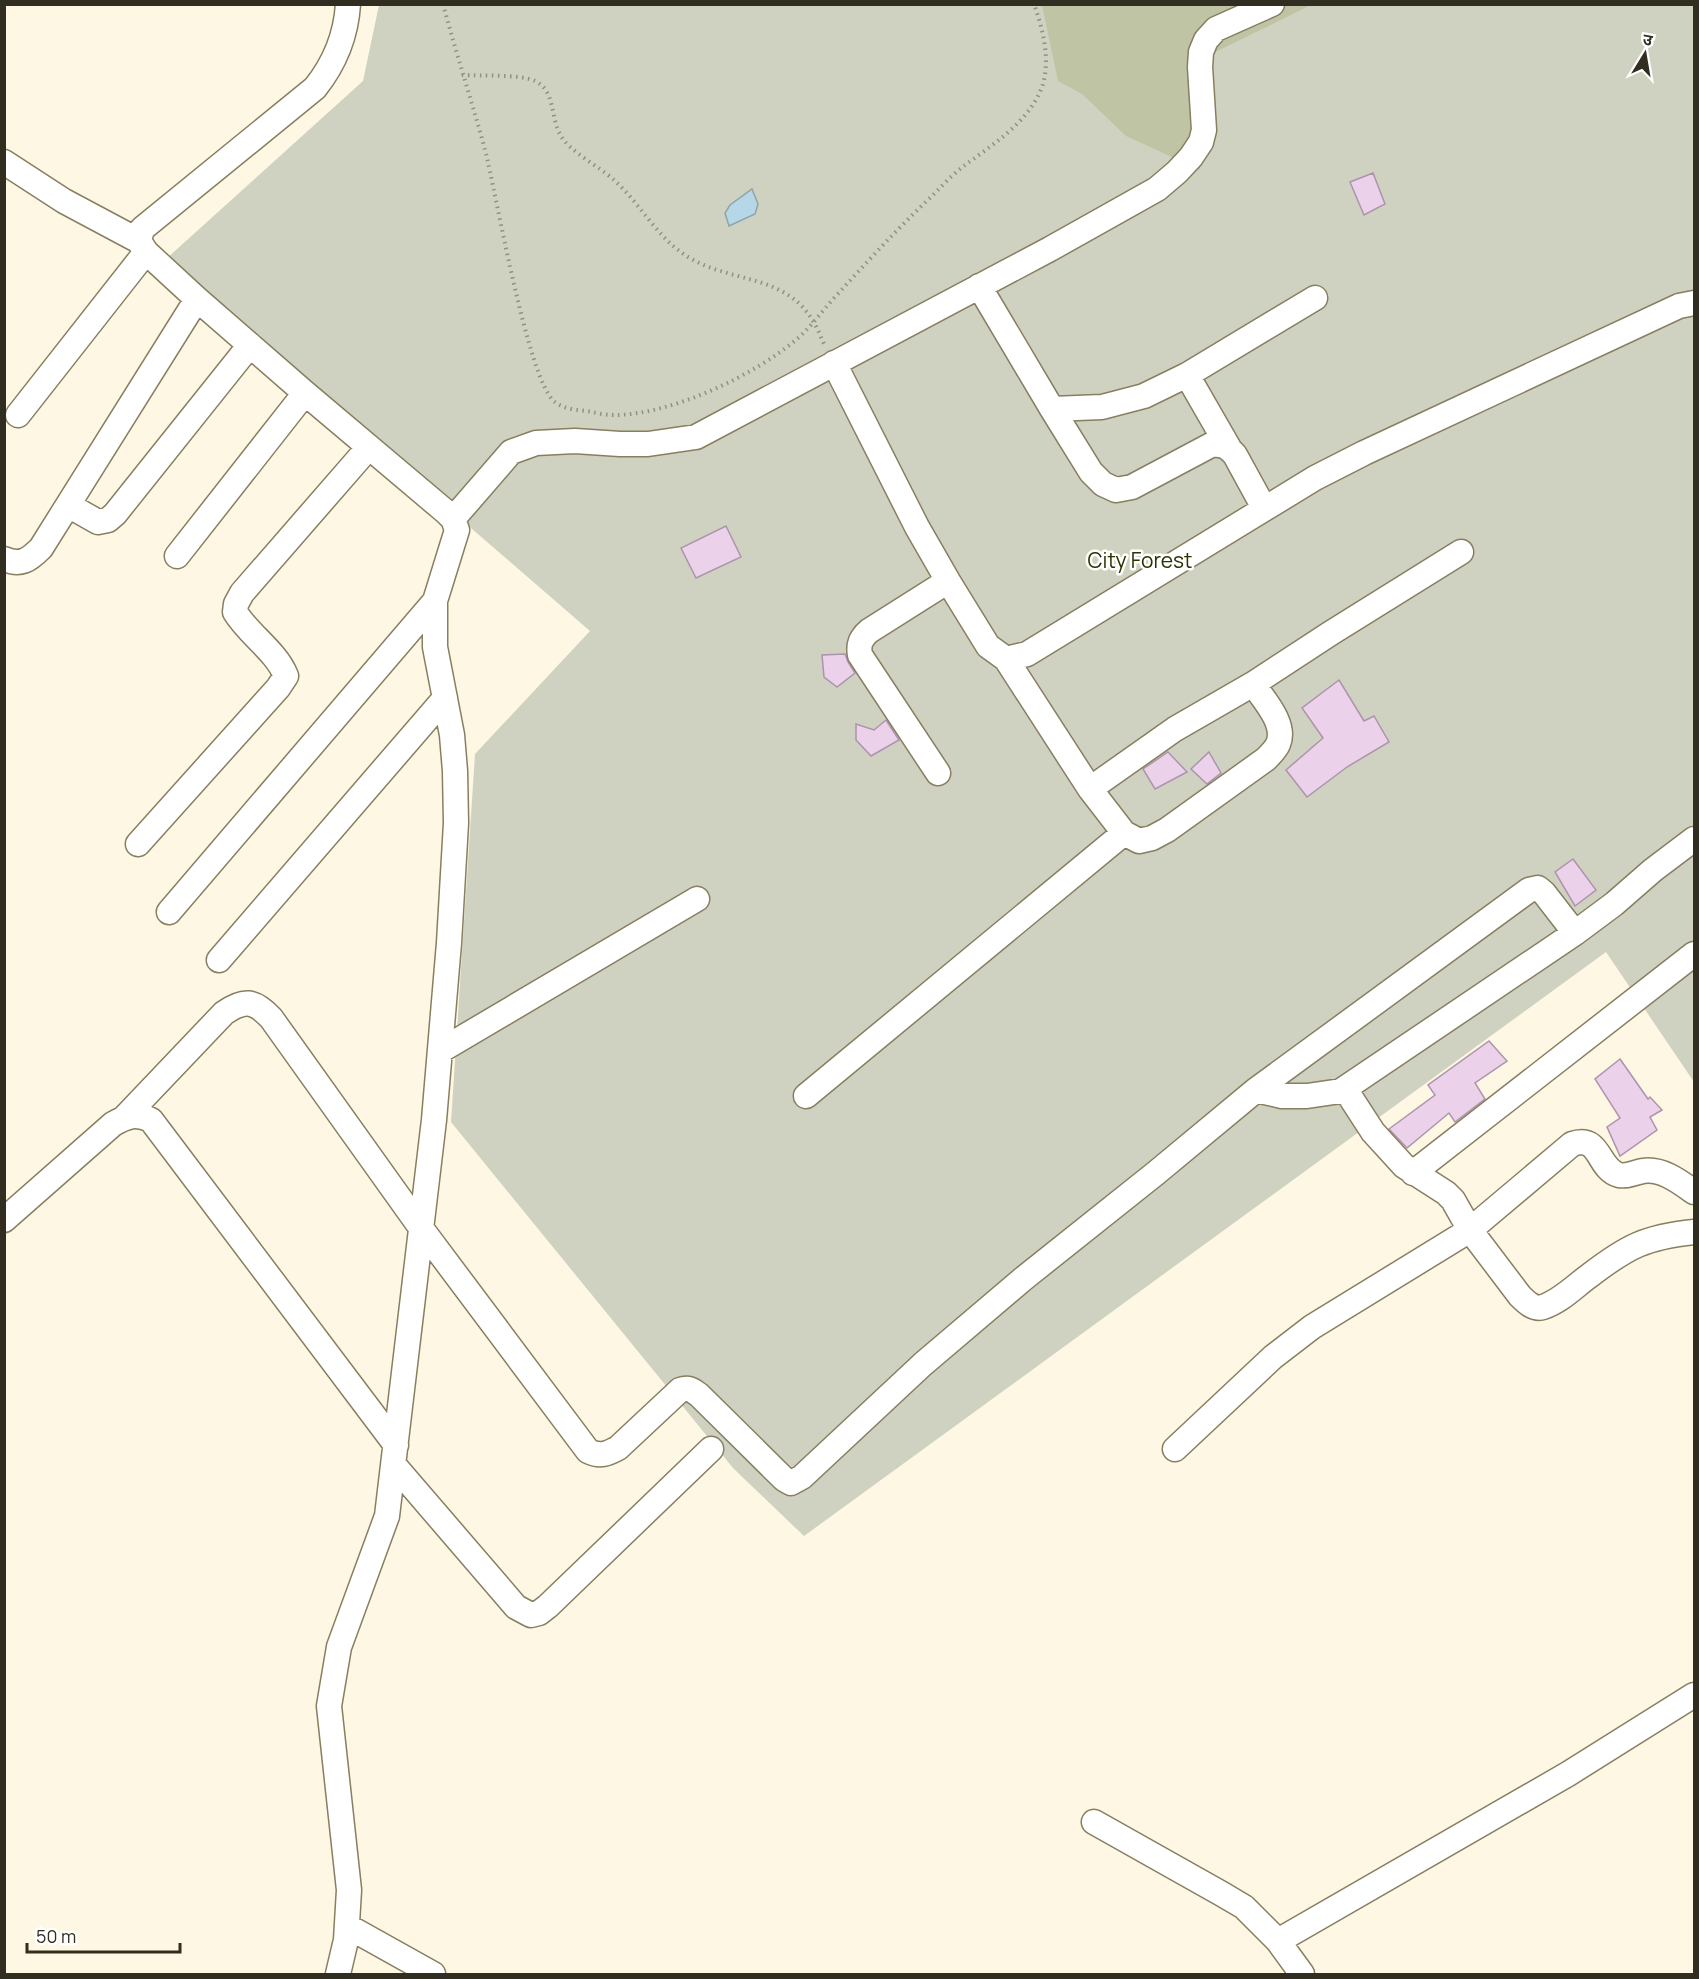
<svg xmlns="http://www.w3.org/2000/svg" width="1699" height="1979" font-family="Manrope,'Noto Sans Devanagari',sans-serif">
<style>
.green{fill:#cfd2c0}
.forest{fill:#bfc4a5}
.water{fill:#b6d7e7;stroke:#8ea4ab;stroke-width:1.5}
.building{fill:#ebd1ea;stroke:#ac94ac;stroke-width:1.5}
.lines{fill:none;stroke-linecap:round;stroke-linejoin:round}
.minor-casing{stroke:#887e60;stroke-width:27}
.path{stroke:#948f7f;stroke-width:4;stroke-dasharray:1.5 4.5;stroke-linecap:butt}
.minor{stroke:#fff;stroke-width:24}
.labels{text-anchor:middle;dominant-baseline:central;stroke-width:5;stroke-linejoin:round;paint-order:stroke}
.park-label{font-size:21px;fill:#2d3200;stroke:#fff}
</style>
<rect width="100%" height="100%" fill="#fdf7e3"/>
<!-- green -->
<path class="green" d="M 379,5 L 1694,5 L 1694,1082 L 1606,952 L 804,1536 L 733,1468 L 451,1122 L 475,754 L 590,631 L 295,376 L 166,259 L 363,81 Z"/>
<!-- forest -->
<path class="forest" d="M 1042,5 L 1311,5 L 1195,62 L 1200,170 L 1126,136 L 1082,94 L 1058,81 Z"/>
<!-- water -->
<path class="water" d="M 752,189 L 758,204 L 755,214 L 729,226 L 725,213 L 730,205 Z"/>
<!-- building -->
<path class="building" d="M 1373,173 L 1385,204 L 1364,215 L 1350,182 Z
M 726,526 L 741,557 L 696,578 L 681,548 Z
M 845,654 L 848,662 L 855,673 L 837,687 L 824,677 L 822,655 Z
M 1339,680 L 1364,721 L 1374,716 L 1389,742 L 1347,767 L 1307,797 L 1286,770 L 1323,738 L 1302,708 Z
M 886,720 L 899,740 L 871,756 L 856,740 L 856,724 L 874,730 Z
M 1168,752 L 1187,772 L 1155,789 L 1143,769 Z
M 1209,752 L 1221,773 L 1207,784 L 1191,769 Z
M 1573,859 L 1596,890 L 1575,906 L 1555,872 Z
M 1489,1041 L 1507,1061 L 1475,1083 L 1485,1099 L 1455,1122 L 1449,1113 L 1407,1148 L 1389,1129 L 1435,1095 L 1428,1085 Z
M 1620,1059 L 1648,1099 L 1650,1097 L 1662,1110 L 1650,1117 L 1657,1130 L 1620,1156 L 1607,1127 L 1620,1118 L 1595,1079 Z"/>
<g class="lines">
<defs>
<path id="minor" d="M 4,162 L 64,201 L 139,241
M 979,286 L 1052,409 L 1091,472 L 1103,484 L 1116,490 L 1132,487 L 1211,445 C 1223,444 1227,446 1235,455 L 1264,508
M 197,299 L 305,393 L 446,512 L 453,519 L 457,530 L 435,601 L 435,647 L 452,735 L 455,771 L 456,823 L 449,943 L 434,1120 L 387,1516 L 339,1647 L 329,1706 L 349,1890 L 346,1940 L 338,1974
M 834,363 L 917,527 L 948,581 L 988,646 L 1006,659 L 1027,654 L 1315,478 L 1364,453 L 1679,306 L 1694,303
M 1187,375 L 1229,448
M 1052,409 L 1102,407 L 1144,396 L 1187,375 L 1315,298
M 18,415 L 146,252
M 68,505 L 98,522 L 108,520 L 115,514 L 250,345
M 453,519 L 511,452 L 536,443 L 575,441 L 620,444 L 648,444 L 696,437 L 1050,249 L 1157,189 L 1177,172 L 1191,157 L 1201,142 L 1204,130 L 1200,67 L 1201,52 L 1206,40 L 1216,29 L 1272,4
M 177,556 L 305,393
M 4,559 C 21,566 29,560 41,548 L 197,299 L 146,252 L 139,241 L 142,229 L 315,88 C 335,63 346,37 348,4
M 1006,659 L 1090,789 L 1124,833 L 1139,841 L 1152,838 L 1167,830 L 1266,759 C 1270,755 1276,749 1278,744 C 1287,724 1263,699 1253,684
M 938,773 L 860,655 C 858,644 861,638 869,631 L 948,581
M 1090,789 L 1175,729 L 1253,684 L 1331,633 L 1461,552
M 138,844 L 278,688 L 286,676 C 276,651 249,635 235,612 L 236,604 L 242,593 L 369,447
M 169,912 L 435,601
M 219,960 L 445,698
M 440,1051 L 697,899
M 1256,1090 L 1282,1096 L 1307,1096 L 1341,1091 L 1349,1095 L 1373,1132 L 1404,1166 L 1446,1193 L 1453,1200 L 1470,1230 L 1520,1296 C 1526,1302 1534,1310 1543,1307 C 1561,1301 1575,1286 1589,1276 C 1628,1246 1646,1237 1694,1232
M 1341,1091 L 1575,933 L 1614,904 L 1653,870 L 1694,839
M 806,1096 L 1124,833
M 125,1117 L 224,1013 C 244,999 254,1000 271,1018 L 421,1228 L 588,1451 C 600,1457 607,1454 618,1448 L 680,1390 C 689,1387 692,1390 699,1395 L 784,1479 L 791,1483 L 802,1477 L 923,1364 L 1023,1279 L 1156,1173 L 1256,1090 L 1529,890 L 1538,888 L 1544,893 L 1575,933
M 1413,1173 L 1694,954
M 4,1220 L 113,1124 C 127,1116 136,1113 151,1120 L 396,1445
M 1175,1449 L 1273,1357 L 1312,1327 L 1470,1230 L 1572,1144 C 1601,1134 1597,1169 1619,1175 C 1628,1177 1635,1172 1643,1171 C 1662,1168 1680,1182 1694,1192
M 394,1465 L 516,1607 L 531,1615 L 539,1613 L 548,1606 L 711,1449
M 1094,1822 L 1222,1894 L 1244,1907 L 1278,1941 L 1302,1974
M 347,1926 L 433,1974
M 1278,1941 L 1568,1774 L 1694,1695"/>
</defs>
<!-- minor casing -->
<use href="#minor" class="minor-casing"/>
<!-- path -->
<path class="path" d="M 443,4 C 456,53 472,101 485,150 C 496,192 528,382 555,402 C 564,409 576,410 587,411 C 596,413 605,415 614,415 C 671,415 755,375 797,339 C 812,326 822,311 835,297 C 866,263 898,228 932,196 C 941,187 950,177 960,169 C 990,146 1028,124 1042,87 C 1051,60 1043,30 1034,4
M 462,75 C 479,76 521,74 535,81 C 556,91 550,118 561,136 C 569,151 600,167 614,180 C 641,204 658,240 690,258 C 732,283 785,274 813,321 C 818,329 821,338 825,346"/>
<!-- minor -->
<use href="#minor" class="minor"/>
</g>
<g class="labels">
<!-- park labels -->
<g class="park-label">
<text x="1140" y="560">City Forest</text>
</g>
</g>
<!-- border -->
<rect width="1699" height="1979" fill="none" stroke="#312d20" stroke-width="12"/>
<!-- north arrow -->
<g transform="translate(1645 54) rotate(11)" stroke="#ffffff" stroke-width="4.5" paint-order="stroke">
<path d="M0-4.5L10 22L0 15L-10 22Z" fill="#312d20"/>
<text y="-9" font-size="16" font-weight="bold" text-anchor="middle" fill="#312d20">उ</text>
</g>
<!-- scale -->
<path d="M27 1943v9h153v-9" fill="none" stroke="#312d20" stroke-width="3"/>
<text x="36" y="1943" font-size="18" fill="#312d20" stroke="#ffffff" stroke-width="4.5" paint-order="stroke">50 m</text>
</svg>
